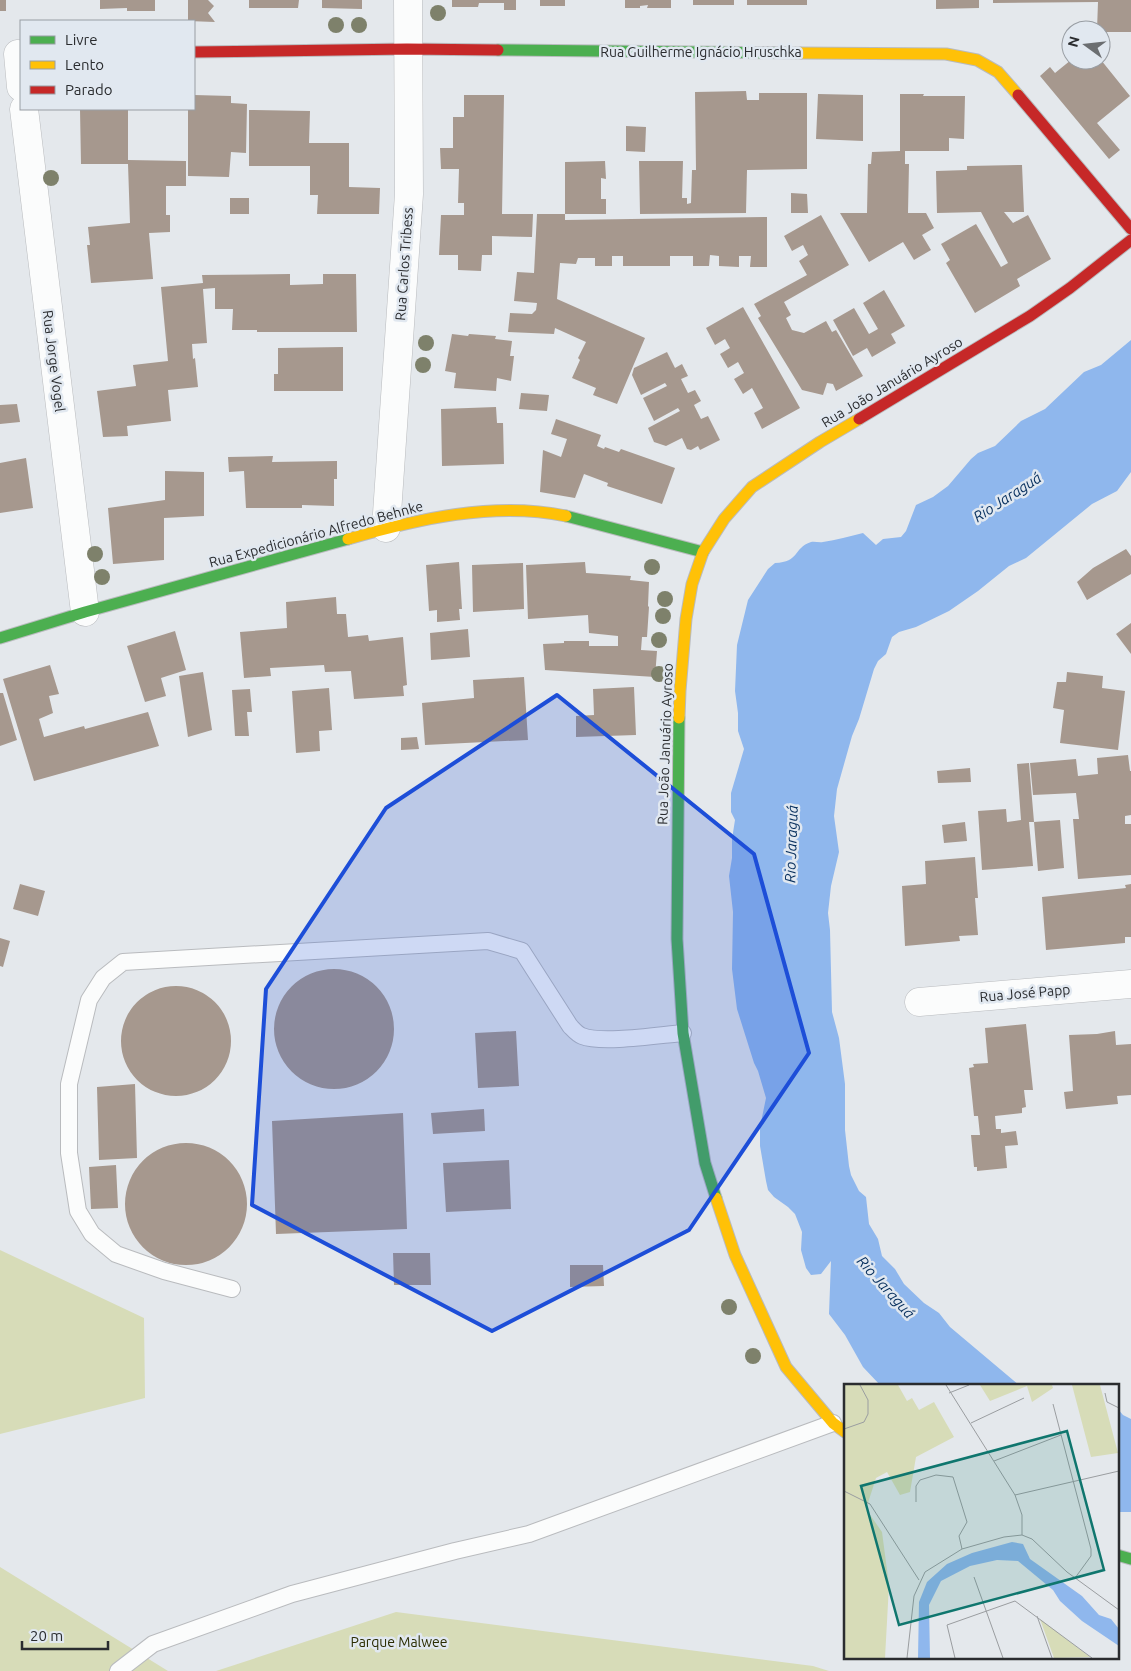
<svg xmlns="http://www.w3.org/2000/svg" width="1131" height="1671" font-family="Ubuntu,sans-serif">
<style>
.green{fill:#d7dcb8}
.water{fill:#8fb7ed}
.building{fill:#a6988e}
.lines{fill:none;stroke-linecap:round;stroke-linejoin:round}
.lane-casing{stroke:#b9bbbe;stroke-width:18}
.street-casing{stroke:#b9bbbe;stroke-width:29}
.fast-casing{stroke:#b9bbbe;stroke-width:13}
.slow-casing{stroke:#b9bbbe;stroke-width:13}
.jam-casing{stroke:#b9bbbe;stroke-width:13}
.lane{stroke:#fbfcfc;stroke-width:16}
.street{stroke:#fbfcfc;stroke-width:28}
.fast{stroke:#4caf50;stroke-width:11}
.slow{stroke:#ffc107;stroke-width:11}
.jam{stroke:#c62828;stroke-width:11}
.tree{fill:#7e816b}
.marked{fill:#1d4ed8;fill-opacity:0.2;stroke:#1d4ed8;stroke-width:4;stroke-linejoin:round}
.labels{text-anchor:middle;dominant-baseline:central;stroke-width:5;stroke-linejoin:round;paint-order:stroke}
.street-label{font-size:14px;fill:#2a2c2f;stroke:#e1e8f0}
.park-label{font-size:14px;fill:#2a2c01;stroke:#e1e8f0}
.water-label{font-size:15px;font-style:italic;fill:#08305e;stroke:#e1e8f0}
.inset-road{fill:none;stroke:#9a9da0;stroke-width:1}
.view{fill:#0f766e;fill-opacity:0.15;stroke:#0f766e;stroke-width:2.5}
.inset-edge{fill:none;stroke:#2a2c2f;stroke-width:2.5}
</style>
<rect width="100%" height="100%" fill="#e4e8ec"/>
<!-- green -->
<path class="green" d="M 0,1250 L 144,1318 L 145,1398 L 0,1434 Z
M 0,1567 L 168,1671 L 0,1671 Z
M 396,1612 L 813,1666 L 829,1671 L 216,1671 Z"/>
<!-- water -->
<path class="water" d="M 1131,340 L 1131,472 L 1117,491 L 1092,504 L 1026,558 L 1009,566 L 978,591 L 949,611 L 916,627 L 899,632 L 892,637 L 886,654 L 878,661 L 874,669 L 859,719 L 852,736 L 837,789 L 834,816 L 839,852 L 831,886 L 828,913 L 830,930 L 832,1012 L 839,1038 L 845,1084 L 845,1130 L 849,1166 L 851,1175 L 859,1191 L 866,1197 L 869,1224 L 878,1239 L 882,1256 L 895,1269 L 904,1284 L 924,1303 L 939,1313 L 950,1327 L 1019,1385 L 880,1385 L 863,1367 L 845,1335 L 829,1314 L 831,1261 L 821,1274 L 811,1275 L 806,1268 L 801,1250 L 802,1232 L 795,1214 L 788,1207 L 774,1197 L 768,1190 L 766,1181 L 760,1146 L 760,1127 L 766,1098 L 758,1071 L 754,1063 L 737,1009 L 732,969 L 733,912 L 729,876 L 732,858 L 732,839 L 735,820 L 731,812 L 731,793 L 744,749 L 738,731 L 738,713 L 735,691 L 737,645 L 748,600 L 768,569 L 775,563 C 800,562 793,548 811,542 C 815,541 819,543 823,542 C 836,540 850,536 863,533 L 876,545 L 883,539 L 901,537 L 906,531 L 916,505 L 933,497 L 948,486 L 971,459 L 978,453 L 995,446 L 1021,421 L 1045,409 L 1084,372 L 1101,365 Z
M 1117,1408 L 1123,1415 L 1131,1419 L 1131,1512 L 1117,1512 Z"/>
<!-- building -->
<path class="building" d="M 0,0 L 6,0 L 6,11 L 0,11 Z
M 100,0 L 155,0 L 155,11 L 127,11 L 127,8 L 100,9 Z
M 188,0 L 208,0 L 214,6 L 208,13 L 215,22 L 188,21 Z
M 249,0 L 299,0 L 298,8 L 249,8 Z
M 322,0 L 362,0 L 362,9 L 322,8 Z
M 452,0 L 516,0 L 516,10 L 504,10 L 504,3 L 479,3 L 478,7 L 452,7 Z
M 540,0 L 565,0 L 565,6 L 540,6 Z
M 625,0 L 671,0 L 671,8 L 647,8 L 648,5 L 640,6 L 640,8 L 625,8 Z
M 693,0 L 734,0 L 734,5 L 693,5 Z
M 747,0 L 807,0 L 807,5 L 747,5 Z
M 936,0 L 979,0 L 979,8 L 936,9 Z
M 993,0 L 1131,0 L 1131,32 L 1101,32 L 1101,30 L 1097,30 L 1098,2 L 993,3 Z
M 1071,60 L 1101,60 L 1130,96 L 1097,123 L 1120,150 L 1109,159 L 1040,76 L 1050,67 L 1055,73 Z
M 746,91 L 747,100 L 759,100 L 759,93 L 807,93 L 807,169 L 747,170 L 746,213 L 640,214 L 639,161 L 683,161 L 682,198 L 687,198 L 687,204 L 691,203 L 692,170 L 696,170 L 695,92 Z
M 818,94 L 863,95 L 863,141 L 816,139 Z
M 900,94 L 924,94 L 923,96 L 965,96 L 964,139 L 949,138 L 949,151 L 905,151 L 905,164 L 909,164 L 908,213 L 926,213 L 934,228 L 922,235 L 931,250 L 914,260 L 903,242 L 869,262 L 840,213 L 867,213 L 868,164 L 871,164 L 872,152 L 900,151 Z
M 194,95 L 231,96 L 231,103 L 247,104 L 246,153 L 231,152 L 229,177 L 188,176 L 188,109 L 194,109 Z
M 464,95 L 504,95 L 502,214 L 533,214 L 532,237 L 492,236 L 492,255 L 482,255 L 481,271 L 458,270 L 458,255 L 439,255 L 441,215 L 464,215 L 464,203 L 458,203 L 459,169 L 441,169 L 440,148 L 453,148 L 453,117 L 464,117 Z
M 80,109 L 128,109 L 128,160 L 186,161 L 186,186 L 166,186 L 166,215 L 170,215 L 170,232 L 149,233 L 153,279 L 91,283 L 87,245 L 90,245 L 88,227 L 130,223 L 128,164 L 81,164 Z
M 249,110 L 310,111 L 309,143 L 349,143 L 349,187 L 380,188 L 379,214 L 317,214 L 318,195 L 310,195 L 310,166 L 249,166 Z
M 626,126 L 646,127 L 645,152 L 626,151 Z
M 605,161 L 606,179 L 601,178 L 601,199 L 606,199 L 606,214 L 565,214 L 565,220 L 767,217 L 767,267 L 750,267 L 751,256 L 739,256 L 739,267 L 719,266 L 719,256 L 710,255 L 709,266 L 693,266 L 693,256 L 670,256 L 670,266 L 623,266 L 623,256 L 612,256 L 612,266 L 595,266 L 595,258 L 578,258 L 576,264 L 560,263 L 557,299 L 645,338 L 617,404 L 593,395 L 596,388 L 572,378 L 580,360 L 578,358 L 586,342 L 555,328 L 554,334 L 508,332 L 510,313 L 532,314 L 536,310 L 537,303 L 514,301 L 517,272 L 534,273 L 537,214 L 565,214 L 565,162 Z
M 1022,165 L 1024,212 L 1004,212 L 1013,223 L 1028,215 L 1051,259 L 1017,279 L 1020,286 L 975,313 L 946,263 L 950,260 L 941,244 L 976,224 L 1001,267 L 1008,263 L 981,212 L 937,213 L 936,171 L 967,170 L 967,166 Z
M 791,193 L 807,194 L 808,213 L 791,213 Z
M 230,198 L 249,198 L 249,214 L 230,214 Z
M 821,215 L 849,265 L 784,302 L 791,315 L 786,318 L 792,330 L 804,333 L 826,321 L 832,332 L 836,330 L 863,376 L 836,391 L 833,384 L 827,383 L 823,395 L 802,390 L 758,318 L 761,316 L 754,304 L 807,275 L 799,261 L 808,255 L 803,245 L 792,251 L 784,236 Z
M 290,274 L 290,285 L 323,284 L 323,274 L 356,274 L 357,332 L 257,332 L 257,330 L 232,330 L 233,309 L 215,309 L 215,288 L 203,289 L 207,343 L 192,344 L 193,359 L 195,358 L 198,387 L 168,390 L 171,421 L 127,426 L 128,436 L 103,437 L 97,391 L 136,386 L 133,365 L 168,361 L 161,287 L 203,283 L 202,275 Z
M 884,290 L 905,326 L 891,334 L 896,343 L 872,357 L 867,348 L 853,356 L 833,320 L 854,308 L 869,334 L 878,329 L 863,303 Z
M 743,307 L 800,408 L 762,429 L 754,413 L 763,408 L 752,388 L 743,394 L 734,379 L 744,373 L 738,362 L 728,368 L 720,354 L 730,348 L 725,339 L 715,345 L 706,328 Z
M 452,334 L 468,336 L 469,334 L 496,336 L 495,339 L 512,341 L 510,356 L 514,356 L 511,381 L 497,378 L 496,391 L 454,388 L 456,373 L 445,371 Z
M 343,347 L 343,391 L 274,391 L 274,374 L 278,374 L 278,348 Z
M 667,352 L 675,368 L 682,364 L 688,376 L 681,379 L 688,393 L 695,390 L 701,401 L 694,405 L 701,419 L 708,416 L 720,440 L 700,450 L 698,446 L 691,450 L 687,449 L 682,438 L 666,446 L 654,442 L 648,428 L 680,411 L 678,408 L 654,421 L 643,398 L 667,386 L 665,383 L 641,395 L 632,375 L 634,368 Z
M 521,393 L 549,395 L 547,411 L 519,409 Z
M 17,404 L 20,422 L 0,424 L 0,405 Z
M 496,407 L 497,423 L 503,423 L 504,464 L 442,466 L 441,409 Z
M 556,419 L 601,435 L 597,446 L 604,449 L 605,447 L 619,452 L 621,449 L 675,468 L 662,504 L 607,486 L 608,483 L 584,474 L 575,498 L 540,492 L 543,450 L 561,457 L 567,439 L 551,434 Z
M 273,456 L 272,462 L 337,461 L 337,479 L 334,479 L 334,506 L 302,505 L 302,508 L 246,508 L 244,471 L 229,472 L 228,457 Z
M 26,458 L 33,508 L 0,513 L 0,463 Z
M 165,471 L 204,472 L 204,516 L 164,518 L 164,560 L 113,564 L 108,508 L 165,500 Z
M 1126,549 L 1131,556 L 1131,574 L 1087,600 L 1077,582 L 1093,568 Z
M 459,562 L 462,609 L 459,609 L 460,620 L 437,622 L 437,610 L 429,611 L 426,565 Z
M 585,562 L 586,573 L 631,576 L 630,580 L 649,582 L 648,606 L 649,607 L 647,637 L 642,637 L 641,650 L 657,651 L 655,677 L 545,670 L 543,644 L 564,643 L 564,641 L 589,641 L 589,646 L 618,646 L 618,636 L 589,633 L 588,615 L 528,619 L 526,565 Z
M 523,563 L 524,609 L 473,612 L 472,565 Z
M 336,597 L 337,614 L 346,614 L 348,637 L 368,635 L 369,641 L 403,637 L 407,685 L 403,686 L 404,696 L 354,699 L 351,671 L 325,672 L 324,665 L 270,668 L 271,676 L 244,678 L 240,632 L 287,628 L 286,602 Z
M 1131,623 L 1131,654 L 1116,634 Z
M 468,629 L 470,657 L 431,660 L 430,633 Z
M 175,631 L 186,670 L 161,678 L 166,696 L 145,702 L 127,646 Z
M 50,665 L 59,694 L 49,696 L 53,713 L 39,719 L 44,737 L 84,726 L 85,729 L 148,712 L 159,746 L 34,781 L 3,679 Z
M 203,672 L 212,730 L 188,737 L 179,676 Z
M 1067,672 L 1103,676 L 1102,688 L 1125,691 L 1118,750 L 1060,743 L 1064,710 L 1053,708 L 1057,682 L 1066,682 Z
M 524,677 L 528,740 L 425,745 L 422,703 L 474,698 L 473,680 Z
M 634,687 L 636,735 L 576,737 L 576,716 L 594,715 L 593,689 Z
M 329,688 L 332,730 L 319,731 L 320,751 L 296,753 L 292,691 Z
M 250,689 L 252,712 L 247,712 L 249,736 L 235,736 L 232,690 Z
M 0,693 L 3,693 L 17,740 L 0,746 Z
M 417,737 L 419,749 L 401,750 L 401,738 Z
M 1128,755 L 1130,771 L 1131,771 L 1131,815 L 1125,816 L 1125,824 L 1131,824 L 1131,875 L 1078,879 L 1073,819 L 1079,819 L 1076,793 L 1033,795 L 1030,763 L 1076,759 L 1078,776 L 1098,774 L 1097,758 Z
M 1029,763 L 1034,822 L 1029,822 L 1033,866 L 982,870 L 978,811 L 1006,809 L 1007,822 L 1021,820 L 1017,764 Z
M 970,768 L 971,782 L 938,783 L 937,771 Z
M 1060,820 L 1064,868 L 1038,871 L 1034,822 Z
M 965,822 L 967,841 L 944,843 L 942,825 Z
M 975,857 L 978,898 L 975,898 L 978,935 L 959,936 L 960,941 L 905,946 L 902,886 L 926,884 L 925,861 Z
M 20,884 L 45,891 L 38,916 L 13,909 Z
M 1131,884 L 1131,937 L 1125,937 L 1125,943 L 1046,950 L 1042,897 L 1126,888 L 1125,885 Z
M 0,938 L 10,941 L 3,967 L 0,966 Z
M274 1029a60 60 0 1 1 120 0a60 60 0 1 1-120 0Z
M121 1041a55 55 0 1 1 110 0a55 55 0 1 1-110 0Z
M 1026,1024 L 1033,1090 L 1024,1090 L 1026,1107 L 1022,1108 L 1022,1113 L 995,1116 L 996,1129 L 1001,1129 L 1001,1133 L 1016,1131 L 1018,1145 L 1005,1146 L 1007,1168 L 977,1171 L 977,1167 L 974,1167 L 971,1135 L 980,1135 L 978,1116 L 974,1116 L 969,1068 L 974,1067 L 973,1064 L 988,1063 L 985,1028 Z
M 516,1031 L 519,1086 L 478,1088 L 475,1033 Z
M 1115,1031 L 1116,1045 L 1131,1044 L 1131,1095 L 1117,1096 L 1118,1104 L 1066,1109 L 1064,1092 L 1073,1091 L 1069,1035 L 1097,1034 Z
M 135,1084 L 137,1158 L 99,1160 L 97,1087 Z
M 484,1109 L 485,1131 L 433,1134 L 431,1113 Z
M 403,1113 L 407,1229 L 276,1234 L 272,1121 Z
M125 1204a61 61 0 1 1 122 0a61 61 0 1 1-122 0Z
M 509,1160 L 511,1209 L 446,1212 L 443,1163 Z
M 116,1165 L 118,1208 L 91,1209 L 89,1167 Z
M 393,1253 L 430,1253 L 431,1285 L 394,1285 Z
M 570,1265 L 603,1265 L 604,1286 L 570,1287 Z"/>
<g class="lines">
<defs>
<path id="lane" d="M 232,1289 L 164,1271 L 116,1254 L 92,1234 L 78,1211 L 69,1153 L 69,1084 L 89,1000 L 103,978 L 123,962 L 488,941 L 522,951 L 570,1026 C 573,1029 577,1034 582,1036 C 602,1044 659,1035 683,1033
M 118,1671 L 153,1644 L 292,1594 L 455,1551 L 529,1534 L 833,1423"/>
<path id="street" d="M 18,54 L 21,87
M 24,109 L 85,612
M 386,528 L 409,194 L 408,0
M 919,1002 L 1131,984"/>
<path id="fast" d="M 498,50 L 800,53
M 566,516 L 703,552
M 0,638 L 85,612 L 348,539
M 679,718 L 677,939 L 683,1033 L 705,1163 L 716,1198
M 1117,1555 L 1131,1559"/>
<path id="slow" d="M 800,53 L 946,54 L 977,60 L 998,72 L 1018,95
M 348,539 C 418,519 494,501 566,516
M 679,718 L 680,691 L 686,619 L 692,584 L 703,552 L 724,519 L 752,487 L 820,442 L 859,419
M 716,1198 L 735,1255 L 786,1367 L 833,1423 L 845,1432"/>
<path id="jam" d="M 194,52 L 407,49 L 498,50
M 1018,95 L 1131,229
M 859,419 L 1030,316 L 1070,288 L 1131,240"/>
</defs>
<!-- lane casing -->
<use href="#lane" class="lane-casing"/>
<!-- street casing -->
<use href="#street" class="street-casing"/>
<!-- fast casing -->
<use href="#fast" class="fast-casing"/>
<!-- slow casing -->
<use href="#slow" class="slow-casing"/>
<!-- jam casing -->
<use href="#jam" class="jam-casing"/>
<!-- lane -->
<use href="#lane" class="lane"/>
<!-- street -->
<use href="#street" class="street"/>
<!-- fast -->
<use href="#fast" class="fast"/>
<!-- slow -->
<use href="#slow" class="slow"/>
<!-- jam -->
<use href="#jam" class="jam"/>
</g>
<!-- trees -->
<g class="tree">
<circle cx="438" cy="13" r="8"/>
<circle cx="336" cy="25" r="8"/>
<circle cx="359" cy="25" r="8"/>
<circle cx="51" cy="178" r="8"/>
<circle cx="426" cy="343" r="8"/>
<circle cx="423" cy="365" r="8"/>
<circle cx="95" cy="554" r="8"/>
<circle cx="652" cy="567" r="8"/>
<circle cx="102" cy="577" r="8"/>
<circle cx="665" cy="599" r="8"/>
<circle cx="663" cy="616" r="8"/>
<circle cx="659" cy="640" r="8"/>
<circle cx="659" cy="674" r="8"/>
<circle cx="729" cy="1307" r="8"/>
<circle cx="753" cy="1356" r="8"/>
</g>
<!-- marked area -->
<path class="marked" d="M 557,695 L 754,854 L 809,1053 L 689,1230 L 492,1331 L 252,1205 L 266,989 L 386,808 Z"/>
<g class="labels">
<!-- street labels -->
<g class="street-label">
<text x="701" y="52">Rua Guilherme Ignácio Hruschka</text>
<text transform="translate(404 264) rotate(-86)">Rua Carlos Tribess</text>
<text transform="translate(54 361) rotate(83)">Rua Jorge Vogel</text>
<text transform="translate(892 382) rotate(-31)">Rua João Januário Ayroso</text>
<text transform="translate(316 534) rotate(-15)">Rua Expedicionário Alfredo Behnke</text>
<text transform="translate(665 744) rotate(-88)">Rua João Januário Ayroso</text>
<text transform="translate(1025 993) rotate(-5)">Rua José Papp</text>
</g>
<!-- park labels -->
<g class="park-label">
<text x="399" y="1642">Parque Malwee</text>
</g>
<!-- water labels -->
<g class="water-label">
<text transform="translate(1007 497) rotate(-33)">Rio Jaraguá</text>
<text transform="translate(791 844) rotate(-88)">Rio Jaraguá</text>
<text transform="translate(886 1287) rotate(48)">Rio Jaraguá</text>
</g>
</g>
<!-- overview -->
<g transform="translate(844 1384)">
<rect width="275" height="275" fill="#e4e8ec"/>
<path d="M 0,1 L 54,1 L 63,17 L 68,14 L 75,26 L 90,18 L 110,53 L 72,73 L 66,108 L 56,111 L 43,88 L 32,94 L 22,125 L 38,148 L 45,201 L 41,274 L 0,274 ZM 136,1 L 208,1 L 209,4 L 188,18 L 183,2 L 146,17 ZM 228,1 L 256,1 L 274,69 L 247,73 ZM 196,235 L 246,273 L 210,274 Z" fill="#d7dcb8"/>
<path d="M 168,158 L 179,160 L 186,175 L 238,212 L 255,231 L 267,235 L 275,245 L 275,262 L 238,237 L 216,217 L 209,206 L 174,177 L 153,176 L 126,182 L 97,197 L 85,221 L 86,274 L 74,274 L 75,218 L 83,198 L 103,180 L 128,169 Z" fill="#8fb7ed"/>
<path class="inset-road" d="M 102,1 L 171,111 L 178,131 L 178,151M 105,9 L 125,1M 261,9 L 263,18 L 275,24M 209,20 L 247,165 L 247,172 L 231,194M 127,39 L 180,14M 0,45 L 20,38 L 24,30 L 24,16 L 16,1M 150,77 L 217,51M 0,107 L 26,120 L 75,196M 171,111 L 275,87M 72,118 L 72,102 L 76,96 L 92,91 L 109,93 L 123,138 L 115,152 L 118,165M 130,193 L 159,274M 193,232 L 208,274M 63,274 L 70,212 L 81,188 L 118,165 L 160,153 L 178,151 L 188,155 L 223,188 L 275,226M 111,274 L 103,241 L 171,217 L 248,274"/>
<path class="view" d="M 223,47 L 260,186 L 55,241 L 17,102 Z"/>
<rect width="275" height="275" class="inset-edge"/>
</g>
<!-- legend -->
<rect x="20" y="20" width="175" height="90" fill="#e1e8f0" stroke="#989da3"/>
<rect x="30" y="36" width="25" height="8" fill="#4caf50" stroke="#989da3"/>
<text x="65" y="45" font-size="15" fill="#2a2c2f">Livre</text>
<rect x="30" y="61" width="25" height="8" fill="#ffc107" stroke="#989da3"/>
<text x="65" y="70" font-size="15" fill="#2a2c2f">Lento</text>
<rect x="30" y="86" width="25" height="8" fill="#c62828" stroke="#989da3"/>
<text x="65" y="95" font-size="15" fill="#2a2c2f">Parado</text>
<!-- north arrow -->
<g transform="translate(1086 45) rotate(285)"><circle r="24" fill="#e1e8f0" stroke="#989da3"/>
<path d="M0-4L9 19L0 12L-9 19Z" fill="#6b6e71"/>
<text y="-8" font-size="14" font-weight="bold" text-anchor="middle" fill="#2a2c2f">N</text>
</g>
<!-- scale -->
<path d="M22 1641v8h86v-8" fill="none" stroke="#2a2c2f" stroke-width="2.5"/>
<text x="30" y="1641" font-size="15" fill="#2a2c2f" stroke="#e1e8f0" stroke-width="4" paint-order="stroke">20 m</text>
</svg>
